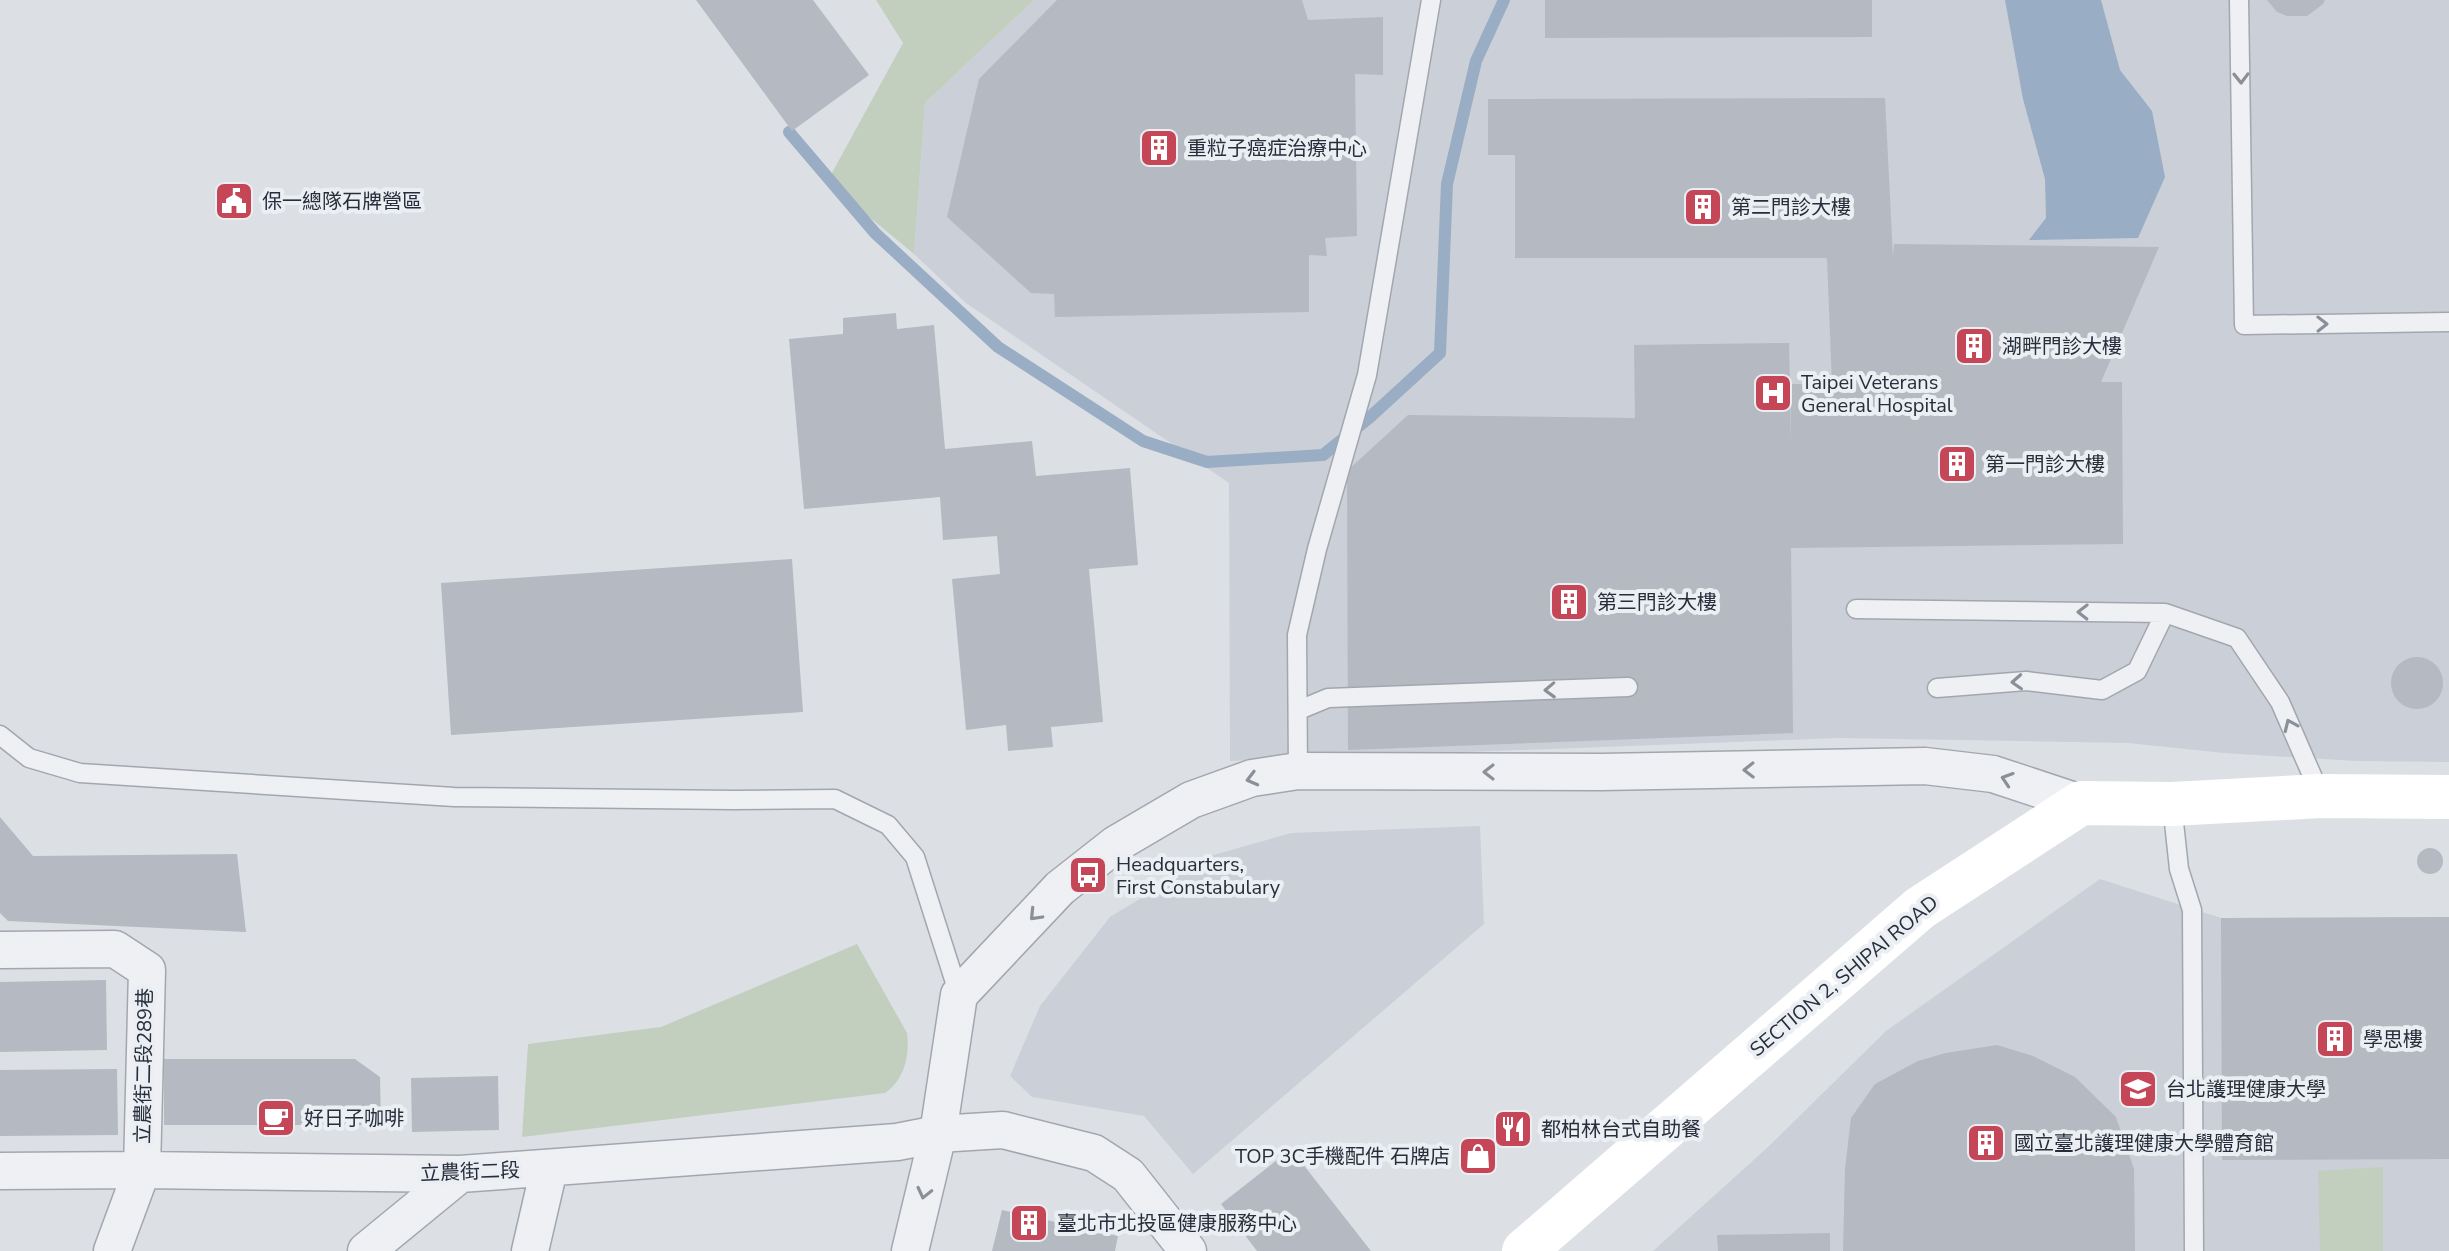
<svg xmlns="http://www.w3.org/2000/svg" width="2449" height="1251" font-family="'Nunito Sans','Noto Sans TC',sans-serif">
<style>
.built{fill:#cbcfd7}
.green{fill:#c2cfbe}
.water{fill:#99adc4}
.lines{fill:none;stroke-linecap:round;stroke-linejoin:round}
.stream{stroke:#99adc4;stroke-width:12}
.building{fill:#b4b9c2}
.lane-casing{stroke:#a2a7af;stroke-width:21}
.street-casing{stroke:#a2a7af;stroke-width:39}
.lane{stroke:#eff0f4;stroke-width:18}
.street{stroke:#eff0f4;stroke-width:36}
.secondary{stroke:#fff;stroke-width:44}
.oneway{stroke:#8b8f98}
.labels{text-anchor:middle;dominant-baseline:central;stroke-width:8;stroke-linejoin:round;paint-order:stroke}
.poi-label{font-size:20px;fill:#272e3b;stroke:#ebeff3;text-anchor:start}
.street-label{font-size:20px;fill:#272e3b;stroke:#ebeff3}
</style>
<rect width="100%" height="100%" fill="#dce0e5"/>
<!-- built -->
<path class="built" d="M 1034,0 L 2449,0 L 2449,762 L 2356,761 L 2224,753 L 2128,743 L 1839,738 L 1230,761 L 1229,483 L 966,303 L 914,254 L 925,103 Z
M 1480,826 L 1484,924 L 1193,1174 L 1144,1116 L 1032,1097 L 1010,1076 L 1040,1006 L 1110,917 L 1210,856 L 1291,833 Z
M 2100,879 L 2221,918 L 2449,917 L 2449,1251 L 1653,1251 L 1768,1147 L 1886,1031 Z"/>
<!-- green -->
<path class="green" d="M 876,0 L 1034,0 L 925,103 L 914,254 L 827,182 L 903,43 Z
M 857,944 L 907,1033 C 910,1056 904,1080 885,1093 L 522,1137 L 528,1044 L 661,1027 Z
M 2383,1167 L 2383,1251 L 2320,1251 L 2318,1171 Z"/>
<!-- water -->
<path class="water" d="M 2005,0 L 2101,0 L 2120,70 L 2152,111 L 2165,177 L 2138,238 L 2029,240 L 2046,218 L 2045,179 L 2023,99 Z"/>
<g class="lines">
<!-- stream -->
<path class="stream" d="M 789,132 L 875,233 L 998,347 L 1143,441 L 1207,462 L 1323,455 L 1369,418 L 1440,353 L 1447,184 L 1476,61 L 1504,0"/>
</g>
<!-- building -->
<path class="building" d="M 696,0 L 813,0 L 869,75 L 792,131 Z
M 1057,0 L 1302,0 L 1308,20 L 1383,17 L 1383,75 L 1355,74 L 1357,236 L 1325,238 L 1327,256 L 1309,255 L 1309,312 L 1055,317 L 1054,294 L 1031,293 L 947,217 L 979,79 Z
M 1545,0 L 1872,0 L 1872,37 L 1545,38 Z
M 2267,0 L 2325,0 L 2323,4 L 2307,16 L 2287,16 L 2277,12 Z
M 1885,98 L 1893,258 L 1894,244 L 2159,247 L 2101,382 L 2122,382 L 2123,544 L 1791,548 L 1793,733 L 1348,750 L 1347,471 L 1408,415 L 1635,418 L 1634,345 L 1789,343 L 1791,444 L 1791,384 L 1832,384 L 1827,258 L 1515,258 L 1515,155 L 1488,155 L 1488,99 Z
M 896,313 L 897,329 L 934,325 L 945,449 L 1032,441 L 1036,476 L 1130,468 L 1138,565 L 1089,569 L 1103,722 L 1051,727 L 1053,747 L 1008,751 L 1006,725 L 966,730 L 952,579 L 1000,574 L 997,536 L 943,540 L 940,497 L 804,509 L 789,339 L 843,334 L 843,318 Z
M 792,559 L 803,712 L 451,735 L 441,583 Z
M2391 683a26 26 0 1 1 52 0a26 26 0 1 1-52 0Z
M 0,817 L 33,856 L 237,854 L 246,932 L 8,921 L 0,913 Z
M2417 861a13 13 0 1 1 26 0a13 13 0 1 1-26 0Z
M 2449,917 L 2449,1159 L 2222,1160 L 2221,918 Z
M 106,980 L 107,1050 L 0,1052 L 0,982 Z
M 1997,1045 L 2033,1056 L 2075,1077 L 2116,1117 L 2134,1169 L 2135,1251 L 1843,1251 L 1845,1169 L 1851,1118 L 1875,1084 L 1918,1061 L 1946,1053 Z
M 164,1059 L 355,1059 L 380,1077 L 381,1125 L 164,1125 Z
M 117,1069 L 118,1135 L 0,1136 L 0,1070 Z
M 498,1076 L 499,1130 L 412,1132 L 411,1078 Z
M 1291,1149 L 1371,1251 L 1257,1251 L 1221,1204 Z
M 1002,1210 L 1118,1236 L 1115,1251 L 992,1251 Z
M 1830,1233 L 1830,1251 L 1718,1251 L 1717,1235 Z"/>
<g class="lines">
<defs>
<path id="lane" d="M 2239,0 L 2244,325 L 2449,322
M 1856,609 L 2165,613 L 2237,638 L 2280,702 L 2321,796
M 1937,688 L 2026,681 L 2102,690 L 2137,671 L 2165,613
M 1299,710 L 1328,698 L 1628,687
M 0,735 L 29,758 L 80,773 L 454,797 L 734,800 L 835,799 L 888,825 L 915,857 L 959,995
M 1298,771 L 1297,635 L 1317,549 L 1367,375 L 1431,0
M 2172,804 L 2179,869 L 2192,910 L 2194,1251"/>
<path id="street" d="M 0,950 L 115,949 L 147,970 L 142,1170 L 112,1251
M 0,1171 L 142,1170 L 460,1174 L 897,1142 L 938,1134 L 1003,1130 L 1094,1153 L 1128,1175 L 1188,1251
M 366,1251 L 460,1174
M 530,1251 L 549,1169
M 910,1251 L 938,1134 L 959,995 L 1060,888 L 1116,844 L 1191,800 L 1252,778 L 1298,771 L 1601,772 L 1925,766 L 1993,774 L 2081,803"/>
</defs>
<!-- lane casing -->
<use href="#lane" class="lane-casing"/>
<!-- street casing -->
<use href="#street" class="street-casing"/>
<!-- lane -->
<use href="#lane" class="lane"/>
<!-- street -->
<use href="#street" class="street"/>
<!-- secondary -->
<path class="secondary" d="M 1524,1251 L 1920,908 L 2081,803 L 2172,804 L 2321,796 L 2449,797"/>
</g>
<!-- one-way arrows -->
<defs><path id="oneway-chevron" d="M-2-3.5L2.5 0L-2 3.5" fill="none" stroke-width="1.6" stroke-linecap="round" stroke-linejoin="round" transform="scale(2)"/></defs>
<g class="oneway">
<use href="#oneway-chevron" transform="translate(2241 78) rotate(89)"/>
<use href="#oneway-chevron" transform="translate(2322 324) rotate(-1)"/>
<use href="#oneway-chevron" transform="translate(2083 612) rotate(-179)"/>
<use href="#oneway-chevron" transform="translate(2017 682) rotate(177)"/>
<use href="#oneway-chevron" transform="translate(1550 690) rotate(178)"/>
<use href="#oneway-chevron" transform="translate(2290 725) rotate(-114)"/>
<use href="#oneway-chevron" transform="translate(1749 770) rotate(179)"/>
<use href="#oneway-chevron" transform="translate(1489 772) rotate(-180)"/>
<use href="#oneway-chevron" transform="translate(1252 779) rotate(165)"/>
<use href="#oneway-chevron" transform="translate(2007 779) rotate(-162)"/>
<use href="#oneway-chevron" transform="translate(1035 915) rotate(134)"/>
<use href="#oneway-chevron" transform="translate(924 1193) rotate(103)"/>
</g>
<!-- icons -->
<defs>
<symbol id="building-square" viewBox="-11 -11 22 22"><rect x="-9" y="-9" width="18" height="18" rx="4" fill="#c54757" stroke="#ebeff3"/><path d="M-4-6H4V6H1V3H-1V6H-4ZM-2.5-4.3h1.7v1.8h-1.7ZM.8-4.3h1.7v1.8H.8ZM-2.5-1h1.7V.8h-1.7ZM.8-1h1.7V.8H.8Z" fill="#fff"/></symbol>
<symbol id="civic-square" viewBox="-11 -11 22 22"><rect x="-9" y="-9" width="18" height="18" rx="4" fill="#c54757" stroke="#ebeff3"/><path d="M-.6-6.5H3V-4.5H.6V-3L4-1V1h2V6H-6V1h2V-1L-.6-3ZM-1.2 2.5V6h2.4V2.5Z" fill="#fff"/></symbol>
<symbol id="hospital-square" viewBox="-11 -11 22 22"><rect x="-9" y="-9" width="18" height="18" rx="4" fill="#c54757" stroke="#ebeff3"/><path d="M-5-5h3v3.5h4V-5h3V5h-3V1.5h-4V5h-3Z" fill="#fff"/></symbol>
<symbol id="bus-square" viewBox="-11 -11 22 22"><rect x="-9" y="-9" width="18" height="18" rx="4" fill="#c54757" stroke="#ebeff3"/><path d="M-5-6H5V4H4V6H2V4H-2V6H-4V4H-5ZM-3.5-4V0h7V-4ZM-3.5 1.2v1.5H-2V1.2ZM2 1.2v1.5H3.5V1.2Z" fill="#fff"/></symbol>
<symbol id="university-square" viewBox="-11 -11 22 22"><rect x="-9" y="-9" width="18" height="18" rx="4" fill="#c54757" stroke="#ebeff3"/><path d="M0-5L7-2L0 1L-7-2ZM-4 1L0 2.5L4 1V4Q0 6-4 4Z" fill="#fff"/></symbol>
<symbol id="cafe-square" viewBox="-11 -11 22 22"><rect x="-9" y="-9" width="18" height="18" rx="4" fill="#c54757" stroke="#ebeff3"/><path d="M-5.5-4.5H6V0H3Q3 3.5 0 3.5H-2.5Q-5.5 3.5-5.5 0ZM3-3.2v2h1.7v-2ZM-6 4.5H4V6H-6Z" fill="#fff"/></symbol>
<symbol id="restaurant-square" viewBox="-11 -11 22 22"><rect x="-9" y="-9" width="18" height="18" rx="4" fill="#c54757" stroke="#ebeff3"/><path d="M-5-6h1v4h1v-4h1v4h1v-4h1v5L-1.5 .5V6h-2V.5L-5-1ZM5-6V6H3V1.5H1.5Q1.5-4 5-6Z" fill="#fff"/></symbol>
<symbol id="shop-square" viewBox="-11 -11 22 22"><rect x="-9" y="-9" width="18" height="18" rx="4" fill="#c54757" stroke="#ebeff3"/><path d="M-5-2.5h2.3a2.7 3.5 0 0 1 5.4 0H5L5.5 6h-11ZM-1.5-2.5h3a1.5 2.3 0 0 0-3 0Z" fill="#fff"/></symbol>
</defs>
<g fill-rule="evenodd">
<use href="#building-square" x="1137" y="126" width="44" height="44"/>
<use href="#civic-square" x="212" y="179" width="44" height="44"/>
<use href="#building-square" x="1681" y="185" width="44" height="44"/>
<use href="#building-square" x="1952" y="324" width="44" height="44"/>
<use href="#hospital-square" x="1751" y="371" width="44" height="44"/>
<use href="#building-square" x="1935" y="442" width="44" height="44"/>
<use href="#building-square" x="1547" y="580" width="44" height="44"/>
<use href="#bus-square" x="1066" y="853" width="44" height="44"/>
<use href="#building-square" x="2313" y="1017" width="44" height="44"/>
<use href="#university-square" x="2116" y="1067" width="44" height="44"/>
<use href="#cafe-square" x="254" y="1096" width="44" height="44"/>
<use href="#restaurant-square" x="1491" y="1107" width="44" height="44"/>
<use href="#building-square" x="1964" y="1121" width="44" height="44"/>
<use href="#shop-square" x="1456" y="1134" width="44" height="44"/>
<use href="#building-square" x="1007" y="1201" width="44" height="44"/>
</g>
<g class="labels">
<!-- poi labels -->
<g class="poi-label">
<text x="1187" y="148">重粒子癌症治療中心</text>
<text x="262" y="201">保一總隊石牌營區</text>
<text x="1731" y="207">第二門診大樓</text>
<text x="2002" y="346">湖畔門診大樓</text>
<text x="1801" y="382">Taipei Veterans<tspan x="1801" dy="23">General Hospital</tspan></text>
<text x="1985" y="464">第一門診大樓</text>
<text x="1597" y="602">第三門診大樓</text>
<text x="1116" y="864">Headquarters,<tspan x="1116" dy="23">First Constabulary</tspan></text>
<text x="2363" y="1039">學思樓</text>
<text x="2166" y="1089">台北護理健康大學</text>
<text x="304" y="1118">好日子咖啡</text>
<text x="1541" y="1129">都柏林台式自助餐</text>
<text x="2014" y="1143">國立臺北護理健康大學體育館</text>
<text x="1450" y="1156" text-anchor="end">TOP 3C手機配件 石牌店</text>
<text x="1057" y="1223">臺北市北投區健康服務中心</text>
</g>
<!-- street labels -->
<g class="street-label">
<text transform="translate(1844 976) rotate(-40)">SECTION 2, SHIPAI ROAD</text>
<text transform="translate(144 1066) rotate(-89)">立農街二段289巷</text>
<text transform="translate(470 1172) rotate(-2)">立農街二段</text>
</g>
</g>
</svg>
